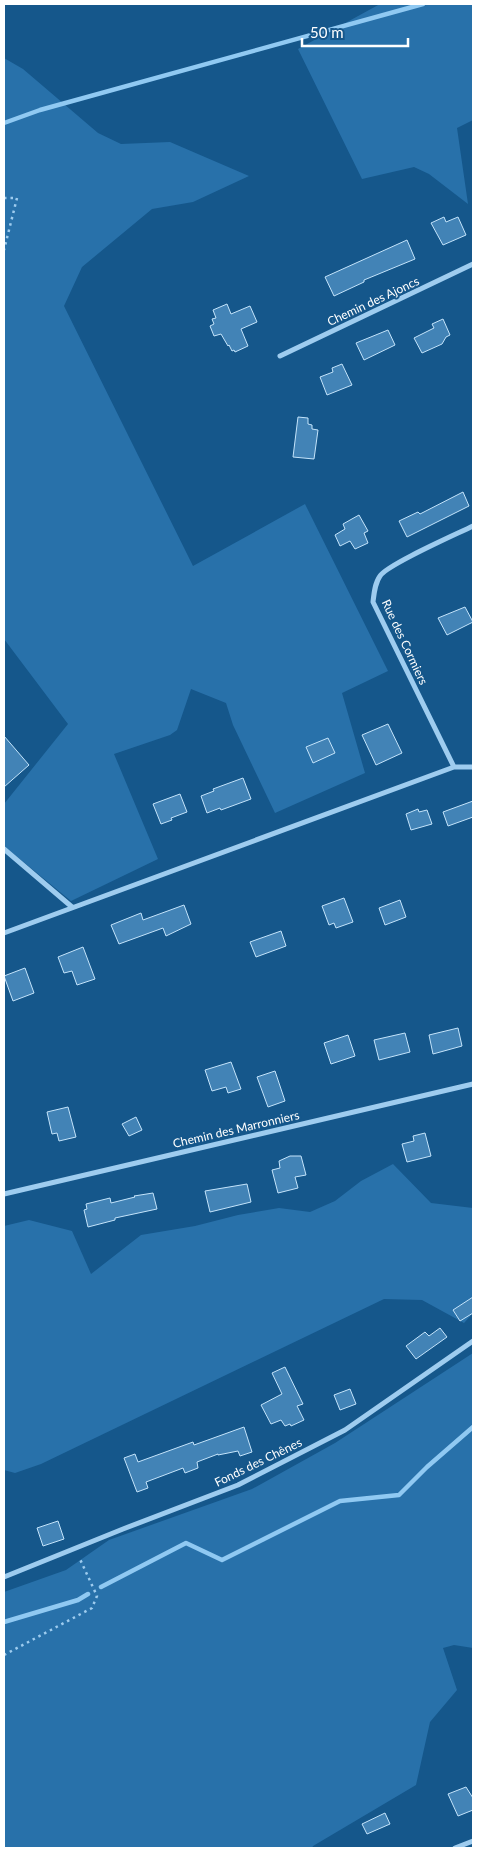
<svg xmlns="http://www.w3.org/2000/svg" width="477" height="1852" font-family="Lato,sans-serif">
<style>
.green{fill:#2871aa}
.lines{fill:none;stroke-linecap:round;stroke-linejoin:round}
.stream{stroke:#90c9f2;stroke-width:4.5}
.building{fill:#4283b6;stroke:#c4e4fb}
.path{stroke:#9eccef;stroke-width:2.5;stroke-dasharray:2.5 4;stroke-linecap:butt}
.minor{stroke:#9eccef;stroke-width:5}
.labels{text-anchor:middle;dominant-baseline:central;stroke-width:4;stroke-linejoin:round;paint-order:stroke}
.street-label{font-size:12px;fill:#fff;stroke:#15578b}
</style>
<rect width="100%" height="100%" fill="#15578b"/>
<!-- green -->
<path class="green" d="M 380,4 L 473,4 L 473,120 L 457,128 L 468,204 L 429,174 L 414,167 L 362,179 L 298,49 Z
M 4,58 L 23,69 L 98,133 L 121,144 L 170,142 L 249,176 L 193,202 L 152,209 L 82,267 L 64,306 L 193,566 L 305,504 L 388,671 L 342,693 L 365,773 L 275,813 L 233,725 L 226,703 L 191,689 L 177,730 L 170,735 L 114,754 L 158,859 L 71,901 L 4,846 L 4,804 L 68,724 L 4,639 Z
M 393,1164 L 431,1203 L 473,1208 L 473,1267 L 472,1269 L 473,1271 L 473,1313 L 464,1323 L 422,1300 L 384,1299 L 41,1464 L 15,1473 L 4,1470 L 4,1226 L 29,1220 L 72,1231 L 91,1274 L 141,1235 L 195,1226 L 238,1215 L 279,1208 L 310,1212 L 335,1201 L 361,1181 Z
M 473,1353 L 473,1648 L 454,1645 L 443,1648 L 457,1690 L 430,1722 L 416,1785 L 313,1846 L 312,1848 L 4,1848 L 4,1592 L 66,1570 L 109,1540 L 252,1489 L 335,1443 Z"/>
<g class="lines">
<!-- stream -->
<path class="stream" d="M 4,123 L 40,110 L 423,4
M 101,1587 L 186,1543 L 222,1560 L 340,1501 L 399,1495 L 427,1467 L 473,1427
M 4,1622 L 78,1600 L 88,1594"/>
</g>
<!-- building -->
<path class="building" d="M 444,217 L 446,222 L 458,217 L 466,235 L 443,245 L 431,223 Z
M 407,240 L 415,259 L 364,280 L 364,282 L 334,296 L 325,277 Z
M 227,304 L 231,314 L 250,306 L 257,322 L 241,329 L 248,346 L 235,352 L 234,350 L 232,351 L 229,345 L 228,346 L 221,334 L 214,336 L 210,326 L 214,324 L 212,319 L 216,318 L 213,310 Z
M 443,319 L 450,335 L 446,337 L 442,344 L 422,353 L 414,338 L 434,328 L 432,324 Z
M 388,330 L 395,345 L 364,360 L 356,343 Z
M 342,364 L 352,385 L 327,395 L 320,377 L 333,372 L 332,368 Z
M 298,417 L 308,418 L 308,424 L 312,425 L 312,429 L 318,430 L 314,459 L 293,457 Z
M 463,492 L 469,506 L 407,537 L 399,521 L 418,512 L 420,514 Z
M 359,515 L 368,531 L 364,533 L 368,543 L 355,549 L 350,541 L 340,546 L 335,535 L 345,529 L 343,524 Z
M 465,607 L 473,622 L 447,635 L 438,618 Z
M 388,724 L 402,753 L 376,765 L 362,735 Z
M 4,736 L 29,765 L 4,787 Z
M 328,738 L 335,753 L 313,763 L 306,747 Z
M 243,778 L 251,799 L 221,810 L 220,808 L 207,813 L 201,796 L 214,791 L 213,789 Z
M 180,794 L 187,812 L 171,818 L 172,820 L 161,824 L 153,804 Z
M 473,801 L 473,817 L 448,826 L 443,812 Z
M 418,809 L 419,812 L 427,810 L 432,824 L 411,830 L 406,814 Z
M 344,898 L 353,922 L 336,928 L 334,923 L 329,925 L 322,906 Z
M 400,900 L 406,917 L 385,925 L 379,908 Z
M 184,905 L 191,924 L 166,936 L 163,928 L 119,944 L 111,925 L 141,913 L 143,920 Z
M 281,931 L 286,946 L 256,957 L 250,942 Z
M 83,947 L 95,979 L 77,985 L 72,971 L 64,973 L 58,957 Z
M 25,968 L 34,993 L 13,1001 L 4,976 Z
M 458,1028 L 462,1046 L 433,1054 L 429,1035 Z
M 405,1033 L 410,1052 L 379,1060 L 374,1040 Z
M 348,1035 L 355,1056 L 331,1064 L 324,1043 Z
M 231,1062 L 241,1089 L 228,1093 L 226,1087 L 212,1091 L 205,1070 Z
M 275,1071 L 285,1101 L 268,1107 L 257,1077 Z
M 68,1107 L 76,1137 L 59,1141 L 57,1133 L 52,1134 L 47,1112 Z
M 136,1117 L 142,1130 L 129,1136 L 122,1124 Z
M 425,1133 L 431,1156 L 407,1162 L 402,1144 L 414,1141 L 413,1136 Z
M 290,1156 L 301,1156 L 306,1175 L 295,1177 L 298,1188 L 278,1193 L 272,1170 L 280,1168 L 279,1161 Z
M 247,1184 L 251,1202 L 210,1212 L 205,1191 Z
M 153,1193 L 157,1209 L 115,1218 L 115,1220 L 88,1227 L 84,1210 L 87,1209 L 86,1204 L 110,1198 L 111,1203 L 135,1197 L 134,1196 Z
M 473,1297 L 473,1313 L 460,1321 L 453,1310 Z
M 440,1328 L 447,1337 L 416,1359 L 406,1346 L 425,1332 L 429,1336 Z
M 285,1367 L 303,1404 L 297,1406 L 304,1420 L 291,1426 L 290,1424 L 285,1426 L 281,1420 L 271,1424 L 261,1405 L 282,1394 L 272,1373 Z
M 350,1389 L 356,1404 L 340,1410 L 334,1395 Z
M 244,1427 L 252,1452 L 240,1456 L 238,1451 L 218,1455 L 218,1454 L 197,1462 L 198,1468 L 185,1473 L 183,1468 L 146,1482 L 148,1488 L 137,1492 L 124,1458 L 135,1454 L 138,1462 L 193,1442 L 194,1445 Z
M 58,1521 L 64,1539 L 43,1546 L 37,1528 Z
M 466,1787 L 473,1798 L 473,1810 L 458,1816 L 448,1794 Z
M 385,1813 L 390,1824 L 367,1834 L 362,1824 Z"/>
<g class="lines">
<!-- path -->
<path class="path" d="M 4,198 L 17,198 L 4,250
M 4,1655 L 92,1608 L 97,1596 L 79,1557"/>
<!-- minor -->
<path class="minor" d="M 280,356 L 473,264
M 473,526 C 457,534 388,564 380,576 C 375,583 374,593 373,602 L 454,767 L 473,767
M 4,849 L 72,907
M 4,933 L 454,767
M 4,1194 L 473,1084
M 4,1577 L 123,1529 L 238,1485 L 345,1430 L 473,1341
M 455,1848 L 473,1841"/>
</g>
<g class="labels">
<!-- street labels -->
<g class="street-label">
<text transform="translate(373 301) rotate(-25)">Chemin des Ajoncs</text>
<text transform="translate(405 642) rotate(65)">Rue des Cormiers</text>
<text transform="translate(236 1129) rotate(-13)">Chemin des Marronniers</text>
<text transform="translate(258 1462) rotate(-26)">Fonds des Chênes</text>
</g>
</g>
<!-- border -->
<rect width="477" height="1852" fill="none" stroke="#ffffff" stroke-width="10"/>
<!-- scale -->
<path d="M302 38v8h106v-8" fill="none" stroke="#ffffff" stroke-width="2.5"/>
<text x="310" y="38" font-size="15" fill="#ffffff" stroke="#15578b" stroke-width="4" paint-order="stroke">50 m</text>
</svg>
